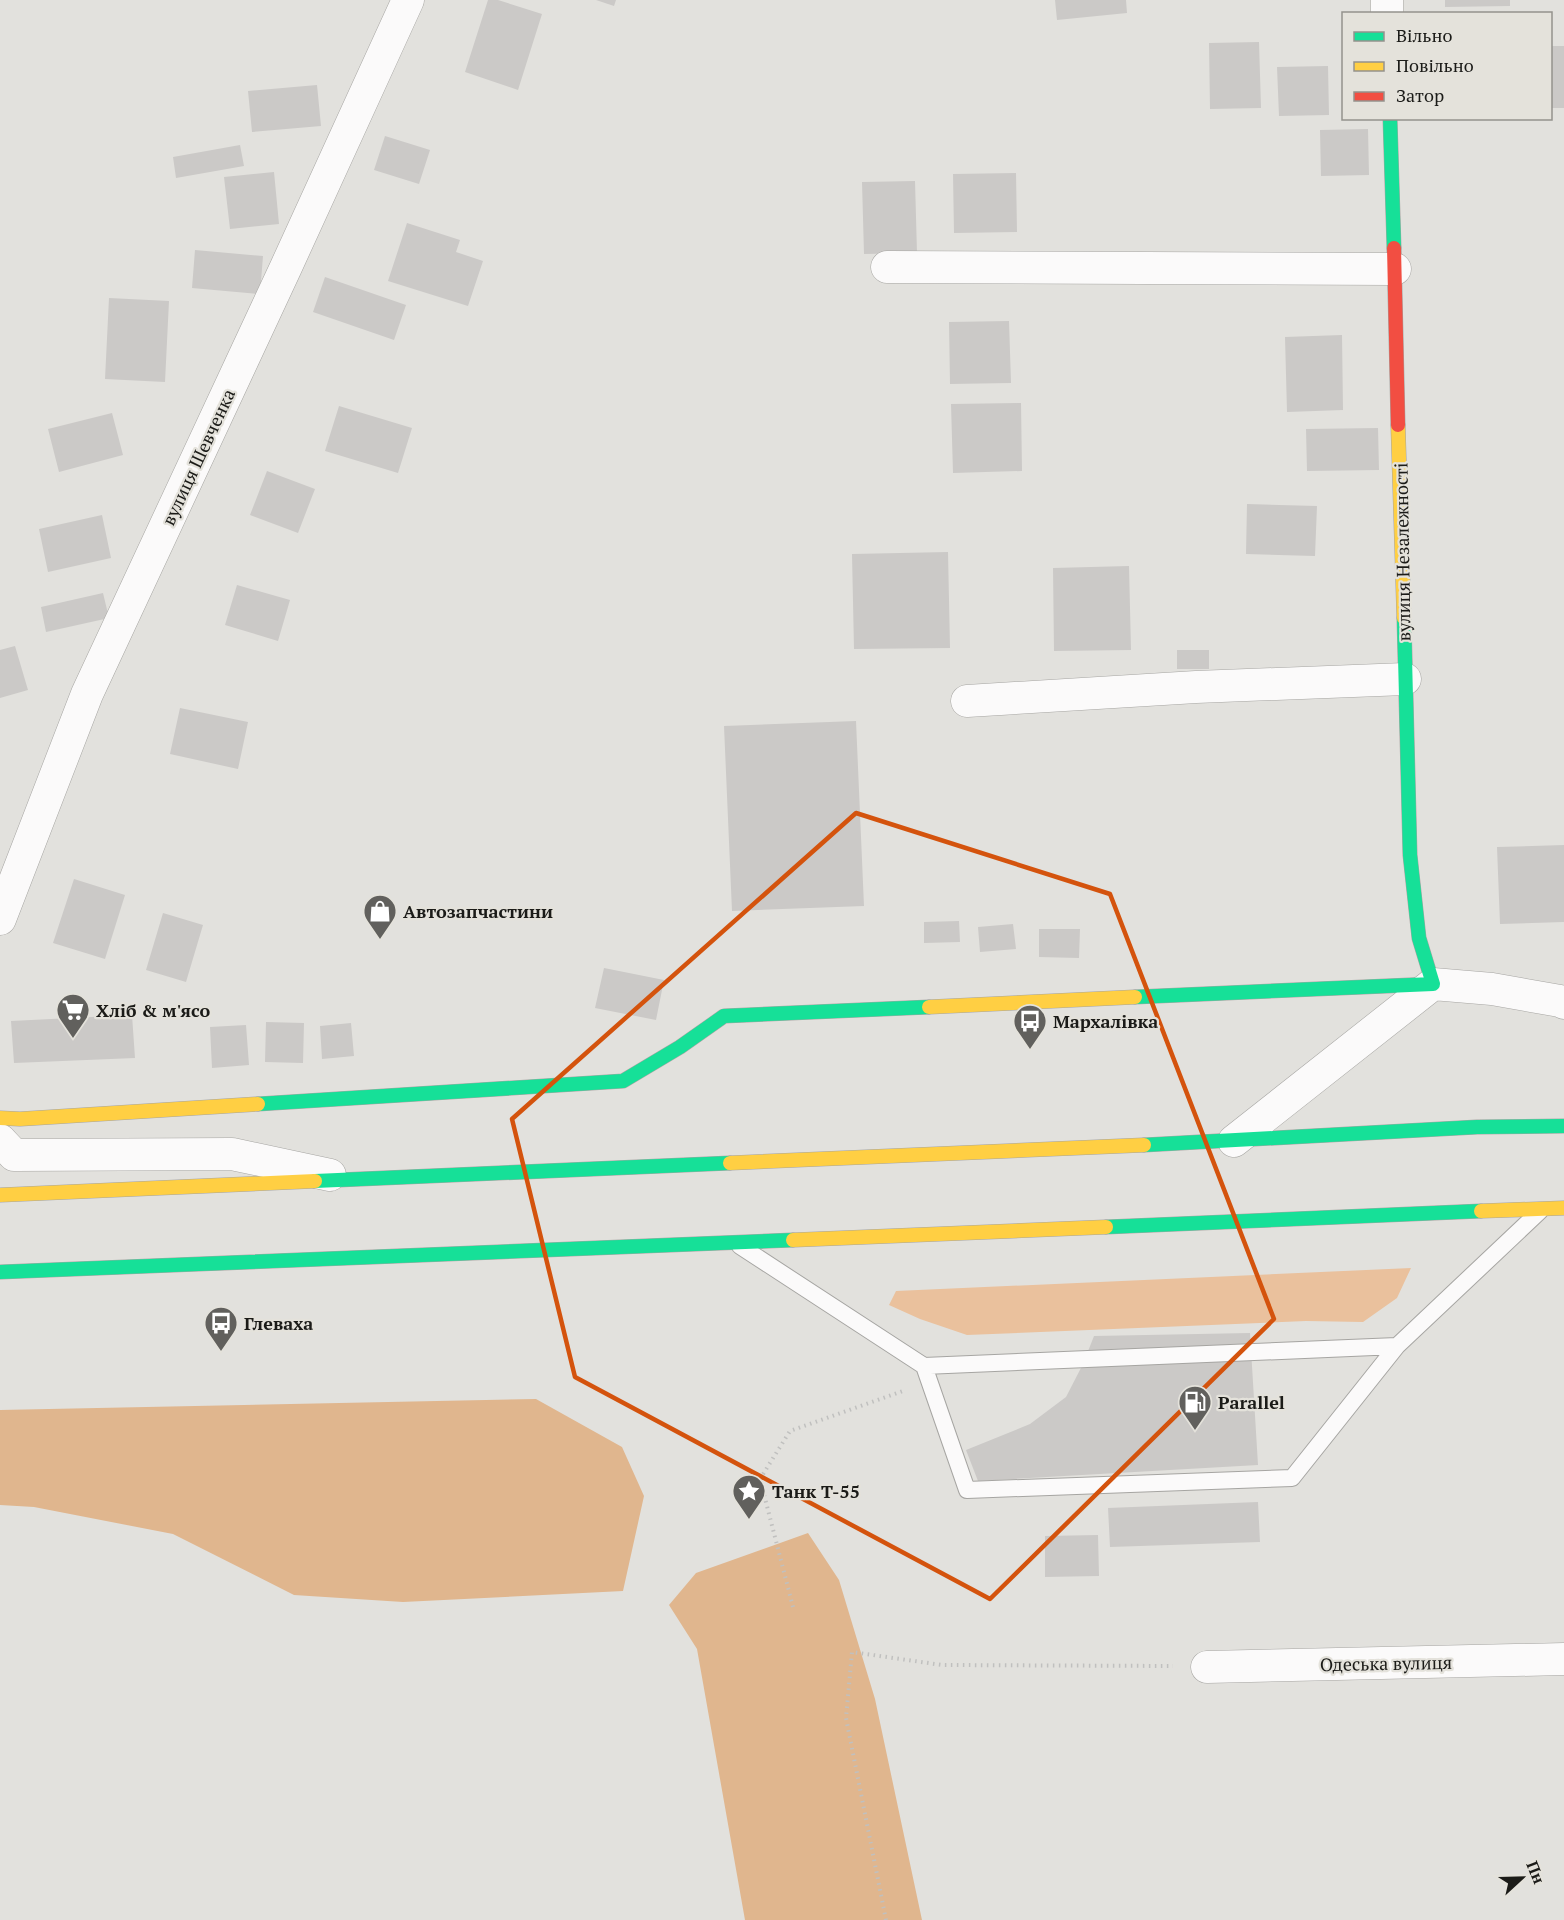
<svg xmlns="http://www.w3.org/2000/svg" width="1564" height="1920" font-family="'PT Serif',serif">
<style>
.green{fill:#eac19d}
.forest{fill:#e0b68e}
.building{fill:#cbc9c7}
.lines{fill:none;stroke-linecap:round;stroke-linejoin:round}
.lane-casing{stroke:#a6a5a2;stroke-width:18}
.street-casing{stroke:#a6a5a2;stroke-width:33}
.fast-casing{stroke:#a6a5a2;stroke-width:15}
.slow-casing{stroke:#a6a5a2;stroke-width:15}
.jam-casing{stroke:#a6a5a2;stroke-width:15}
.path{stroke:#c0c0bf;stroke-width:4;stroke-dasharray:1.5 4.5;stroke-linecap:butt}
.lane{stroke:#fbfafa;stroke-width:16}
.street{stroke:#fbfafa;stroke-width:32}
.fast{stroke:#16e098;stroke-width:14}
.slow{stroke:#ffcf43;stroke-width:14}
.jam{stroke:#f24e42;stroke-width:14}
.marked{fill:none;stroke:#d4530d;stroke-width:4.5;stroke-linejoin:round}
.labels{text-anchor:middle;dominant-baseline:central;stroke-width:4.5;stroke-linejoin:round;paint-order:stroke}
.street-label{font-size:18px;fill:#1b1b18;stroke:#e4e2db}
.poi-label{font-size:18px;font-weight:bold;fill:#1b1b18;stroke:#e4e2db;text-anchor:start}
</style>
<rect width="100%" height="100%" fill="#e2e1dd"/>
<!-- green -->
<path class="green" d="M 1411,1268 L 1397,1298 L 1363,1322 L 1306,1321 L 967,1335 L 920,1319 L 889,1305 L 896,1291 Z"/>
<!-- forest -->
<path class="forest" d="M 536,1399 L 622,1447 L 644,1496 L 623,1591 L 403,1602 L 294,1595 L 173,1534 L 34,1507 L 0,1505 L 0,1410 Z
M 808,1533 L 839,1580 L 875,1699 L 922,1920 L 745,1920 L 697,1649 L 669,1605 L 696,1573 Z"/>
<!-- building -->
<path class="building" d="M 488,0 L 498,0 L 542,14 L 518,90 L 465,72 Z
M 596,0 L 616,0 L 614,6 Z
M 1055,0 L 1126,0 L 1127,13 L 1057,20 Z
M 1445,0 L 1510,0 L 1510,6 L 1445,7 Z
M 1259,42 L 1261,108 L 1210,109 L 1209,43 Z
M 1550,46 L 1564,46 L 1564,108 L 1550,108 Z
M 1328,66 L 1329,115 L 1279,116 L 1277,67 Z
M 317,85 L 321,126 L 252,132 L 248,91 Z
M 1368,129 L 1369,175 L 1321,176 L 1320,130 Z
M 385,136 L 430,150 L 419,184 L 374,170 Z
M 240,145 L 244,166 L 176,178 L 173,157 Z
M 274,172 L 279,224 L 230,229 L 224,177 Z
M 1016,173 L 1017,232 L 954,233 L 953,174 Z
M 915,181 L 917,253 L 864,254 L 862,182 Z
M 407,223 L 460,240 L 456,252 L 483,261 L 468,306 L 388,281 Z
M 195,250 L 263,256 L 260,294 L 192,288 Z
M 325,277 L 406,305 L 394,340 L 313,312 Z
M 109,298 L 169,301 L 165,382 L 105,379 Z
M 1009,321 L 1011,383 L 950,384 L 949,322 Z
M 1342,335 L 1343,410 L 1287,412 L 1285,337 Z
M 1021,403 L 1022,471 L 953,473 L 951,404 Z
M 339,406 L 412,428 L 398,473 L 325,451 Z
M 112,413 L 123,455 L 59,472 L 48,429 Z
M 1378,428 L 1379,470 L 1307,471 L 1306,429 Z
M 267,471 L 315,489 L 298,533 L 250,515 Z
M 1247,504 L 1317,506 L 1315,556 L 1246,554 Z
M 102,515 L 111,558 L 48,572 L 39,529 Z
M 948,552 L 950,648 L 854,649 L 852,554 Z
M 1129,566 L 1131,650 L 1054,651 L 1053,568 Z
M 237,585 L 290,600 L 278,641 L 225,625 Z
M 103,593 L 109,618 L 46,632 L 41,607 Z
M 15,646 L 28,690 L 0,698 L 0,650 Z
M 1177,650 L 1209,650 L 1209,669 L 1177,669 Z
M 180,708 L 248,722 L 238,769 L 170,754 Z
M 856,721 L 864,906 L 732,911 L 724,726 Z
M 1564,845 L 1564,922 L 1500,924 L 1497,847 Z
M 74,879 L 125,895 L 105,959 L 53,943 Z
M 163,913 L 203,925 L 186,982 L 146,970 Z
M 959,921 L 960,942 L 924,943 L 924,922 Z
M 1013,924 L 1016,949 L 980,952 L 978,927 Z
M 1039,929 L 1080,929 L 1079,958 L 1039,957 Z
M 604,968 L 664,980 L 656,1020 L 595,1008 Z
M 132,1015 L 135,1058 L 14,1063 L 11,1021 Z
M 266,1022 L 304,1023 L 303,1063 L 265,1062 Z
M 351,1023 L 354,1056 L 322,1059 L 320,1026 Z
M 246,1025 L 249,1065 L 212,1068 L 210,1027 Z
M 1250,1333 L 1258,1465 L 978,1481 L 966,1450 L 1030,1424 L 1066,1397 L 1083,1364 L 1094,1336 Z
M 1258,1502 L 1260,1542 L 1110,1547 L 1108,1508 Z
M 1098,1535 L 1099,1576 L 1045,1577 L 1045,1536 Z"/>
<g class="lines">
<defs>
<path id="lane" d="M 740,1246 L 924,1366 L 1397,1346 L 1540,1211
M 924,1366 L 967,1490 L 1292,1478 L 1397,1346"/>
<path id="street" d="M 1387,0 L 1387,14
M 887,267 L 1395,269
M 967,701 L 1196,687 L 1405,679
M 0,919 L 87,694 L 286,267 L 408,0
M 0,1140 L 14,1155 L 232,1154 L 330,1175
M 1234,1141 L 1433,984 L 1492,989 L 1560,1001 L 1564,1003
M 1207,1667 L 1564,1659"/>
<path id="fast" d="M 1390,118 L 1394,248
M 1135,997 L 1433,984 L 1419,938 L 1410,855 L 1404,618
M 258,1104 L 623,1081 L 680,1047 L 724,1016 L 929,1007
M 1144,1145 L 1477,1127 L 1564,1126
M 315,1181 L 730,1163
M 1106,1227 L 1481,1211
M 0,1272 L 793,1240"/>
<path id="slow" d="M 1398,425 L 1404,618
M 929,1007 L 1135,997
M 0,1118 L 20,1119 L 258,1104
M 730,1163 L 1144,1145
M 0,1195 L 315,1181
M 1481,1211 L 1564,1208
M 793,1240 L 1106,1227"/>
<path id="jam" d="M 1394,248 L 1398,425"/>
</defs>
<!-- lane casing -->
<use href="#lane" class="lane-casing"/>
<!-- street casing -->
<use href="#street" class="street-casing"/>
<!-- fast casing -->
<use href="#fast" class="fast-casing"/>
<!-- slow casing -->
<use href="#slow" class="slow-casing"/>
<!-- jam casing -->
<use href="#jam" class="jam-casing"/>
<!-- path -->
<path class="path" d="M 793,1607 L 760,1479 L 790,1431 L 903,1391
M 886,1920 L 846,1718 L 852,1652 L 942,1665 L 1173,1666"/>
<!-- lane -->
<use href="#lane" class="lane"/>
<!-- street -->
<use href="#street" class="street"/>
<!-- fast -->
<use href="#fast" class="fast"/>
<!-- slow -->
<use href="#slow" class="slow"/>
<!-- jam -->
<use href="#jam" class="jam"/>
</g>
<!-- marked area -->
<path class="marked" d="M 856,813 L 1110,894 L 1274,1319 L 990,1599 L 575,1377 L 512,1119 Z"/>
<!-- icons -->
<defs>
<symbol id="shop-pin" viewBox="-11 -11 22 30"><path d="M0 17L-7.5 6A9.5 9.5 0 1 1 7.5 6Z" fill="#61605d" stroke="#e4e2db"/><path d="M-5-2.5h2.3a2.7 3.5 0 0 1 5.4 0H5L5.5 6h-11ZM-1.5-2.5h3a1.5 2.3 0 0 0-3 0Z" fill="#fff"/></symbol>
<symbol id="supermarket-pin" viewBox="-11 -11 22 30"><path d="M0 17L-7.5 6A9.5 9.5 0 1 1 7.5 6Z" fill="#61605d" stroke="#e4e2db"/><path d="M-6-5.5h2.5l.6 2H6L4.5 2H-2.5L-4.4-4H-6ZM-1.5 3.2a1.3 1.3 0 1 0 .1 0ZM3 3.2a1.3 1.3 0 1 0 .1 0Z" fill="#fff"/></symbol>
<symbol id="bus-pin" viewBox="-11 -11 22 30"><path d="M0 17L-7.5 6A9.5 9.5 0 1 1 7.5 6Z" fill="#61605d" stroke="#e4e2db"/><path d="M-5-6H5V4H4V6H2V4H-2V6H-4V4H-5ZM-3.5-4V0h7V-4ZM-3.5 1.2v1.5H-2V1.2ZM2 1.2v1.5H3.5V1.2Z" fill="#fff"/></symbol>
<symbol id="fuel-pin" viewBox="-11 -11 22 30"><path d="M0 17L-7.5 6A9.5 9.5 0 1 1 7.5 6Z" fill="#61605d" stroke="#e4e2db"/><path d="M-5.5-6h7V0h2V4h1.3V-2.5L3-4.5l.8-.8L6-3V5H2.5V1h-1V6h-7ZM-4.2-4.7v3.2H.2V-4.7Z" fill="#fff"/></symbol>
<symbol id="sight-pin" viewBox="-11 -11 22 30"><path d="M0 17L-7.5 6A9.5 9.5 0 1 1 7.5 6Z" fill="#61605d" stroke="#e4e2db"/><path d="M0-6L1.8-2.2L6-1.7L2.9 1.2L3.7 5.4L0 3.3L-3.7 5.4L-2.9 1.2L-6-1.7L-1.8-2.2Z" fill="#fff"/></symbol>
</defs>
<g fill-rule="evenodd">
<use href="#shop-pin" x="361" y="892" width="38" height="52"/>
<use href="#supermarket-pin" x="54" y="991" width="38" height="52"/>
<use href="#bus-pin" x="1011" y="1002" width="38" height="52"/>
<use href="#bus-pin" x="202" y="1304" width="38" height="52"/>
<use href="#fuel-pin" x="1176" y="1383" width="38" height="52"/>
<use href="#sight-pin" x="730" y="1472" width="38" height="52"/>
</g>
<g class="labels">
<!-- street labels -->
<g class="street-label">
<text transform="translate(198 457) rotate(-65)">вулиця Шевченка</text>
<text transform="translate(1402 552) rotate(-91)">вулиця Незалежності</text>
<text transform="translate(1386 1663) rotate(-1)">Одеська вулиця</text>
</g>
<!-- poi labels -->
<g class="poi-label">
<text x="403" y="911">Автозапчастини</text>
<text x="96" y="1010">Хліб &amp; м'ясо</text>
<text x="1053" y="1021">Мархалівка</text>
<text x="244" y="1323">Глеваха</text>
<text x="1218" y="1402">Parallel</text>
<text x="772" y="1491">Танк Т-55</text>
</g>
</g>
<!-- legend -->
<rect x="1342" y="12" width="210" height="108" fill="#e4e2db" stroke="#94928d" stroke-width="1.5"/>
<rect x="1354" y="32" width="30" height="9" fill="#16e098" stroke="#94928d" stroke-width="1.5"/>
<text x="1396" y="42" font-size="18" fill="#1b1b18">Вільно</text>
<rect x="1354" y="62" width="30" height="9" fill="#ffcf43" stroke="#94928d" stroke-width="1.5"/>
<text x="1396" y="72" font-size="18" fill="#1b1b18">Повільно</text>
<rect x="1354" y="92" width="30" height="9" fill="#f24e42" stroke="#94928d" stroke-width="1.5"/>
<text x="1396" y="102" font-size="18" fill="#1b1b18">Затор</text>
<!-- north arrow -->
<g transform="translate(1522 1878) rotate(68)" stroke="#e4e2db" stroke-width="4.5" paint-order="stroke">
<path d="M0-4.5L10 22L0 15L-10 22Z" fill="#1b1b18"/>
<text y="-9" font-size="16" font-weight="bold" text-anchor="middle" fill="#1b1b18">Пн</text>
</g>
</svg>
